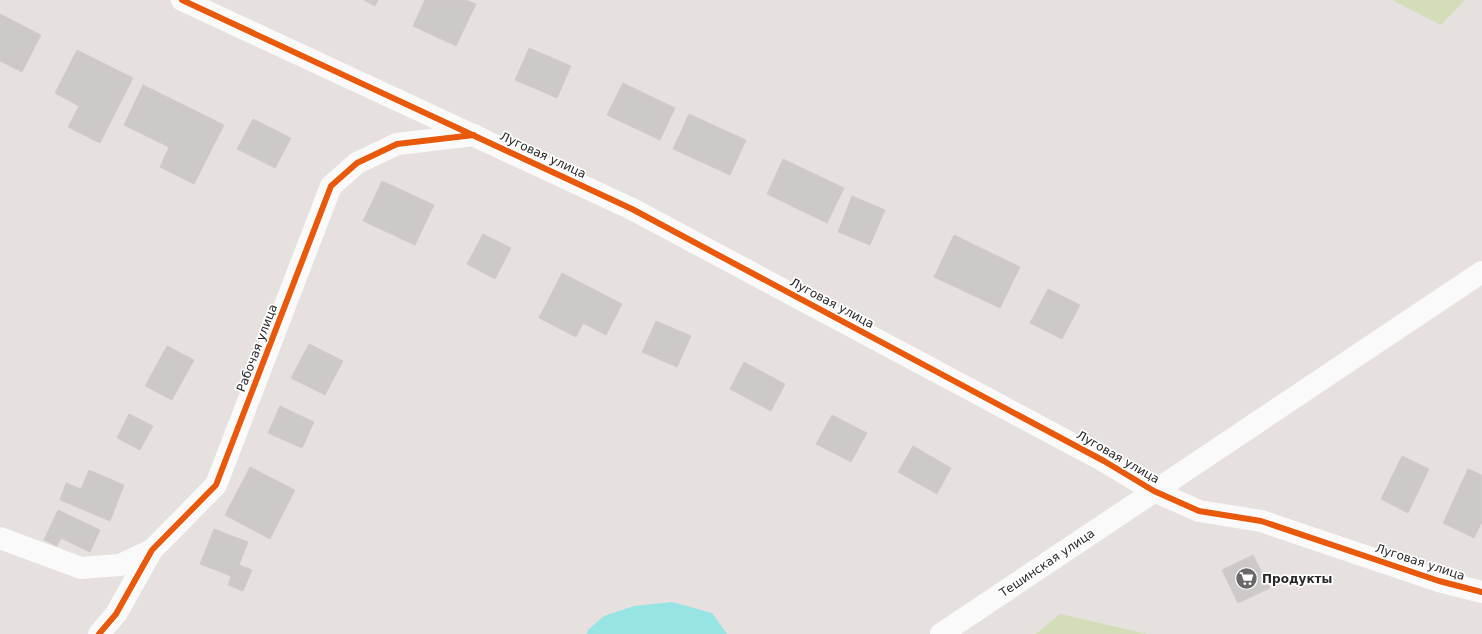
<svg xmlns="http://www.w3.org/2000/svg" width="1482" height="634" font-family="'DejaVu Sans',sans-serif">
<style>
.green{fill:#d3deb9}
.water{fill:#96e4e3}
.building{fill:#cdc9c8;stroke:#d1ccca}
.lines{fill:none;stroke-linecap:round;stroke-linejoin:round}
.minor{stroke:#fbfafa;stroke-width:22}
.cycleway-casing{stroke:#fff;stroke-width:8}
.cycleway{stroke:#e8590c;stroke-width:6}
.labels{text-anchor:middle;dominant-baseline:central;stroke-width:3.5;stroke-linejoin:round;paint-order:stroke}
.street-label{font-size:12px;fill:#282828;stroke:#fff}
.poi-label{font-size:12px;font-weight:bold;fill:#282828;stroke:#fff;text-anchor:start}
</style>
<rect width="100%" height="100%" fill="#e6e0de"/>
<!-- green -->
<path class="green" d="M 1392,0 L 1465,0 L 1441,25 Z
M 1060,614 L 1147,634 L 1036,634 Z"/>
<!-- water -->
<path class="water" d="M 672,602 L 712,613 L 727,634 L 587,634 L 588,630 L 604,616 L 634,606 Z"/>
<!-- building -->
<path class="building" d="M 364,0 L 378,0 L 375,6 Z
M 425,0 L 466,0 L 476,4 L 456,46 L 413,26 Z
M 0,14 L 41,35 L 22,72 L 0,61 Z
M 529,48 L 571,66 L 557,98 L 515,80 Z
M 77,50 L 133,78 L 100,143 L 68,127 L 79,106 L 55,93 Z
M 623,83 L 675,108 L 660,140 L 607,115 Z
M 143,85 L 224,125 L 194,184 L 160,167 L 169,147 L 124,125 Z
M 689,114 L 746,140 L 730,175 L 673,149 Z
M 253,119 L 291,138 L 275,168 L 237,149 Z
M 783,159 L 844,188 L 827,223 L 767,194 Z
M 382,181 L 434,205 L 415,245 L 363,221 Z
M 852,196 L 885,210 L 870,245 L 838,232 Z
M 483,234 L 511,248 L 495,279 L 467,264 Z
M 954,235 L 1020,267 L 1000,308 L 934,277 Z
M 562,273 L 622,304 L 606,335 L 583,323 L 576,337 L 539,318 Z
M 1048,289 L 1080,305 L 1062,339 L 1030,323 Z
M 656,321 L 691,336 L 677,367 L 642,352 Z
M 309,344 L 343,361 L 325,395 L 291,378 Z
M 167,346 L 194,360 L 172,400 L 145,386 Z
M 744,362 L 785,384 L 771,411 L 730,389 Z
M 280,406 L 314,422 L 302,448 L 268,433 Z
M 129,414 L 153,426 L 140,450 L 117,438 Z
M 832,415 L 867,433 L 851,462 L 816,444 Z
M 913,446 L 951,468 L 937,494 L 898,472 Z
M 1402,456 L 1429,469 L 1408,513 L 1381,499 Z
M 250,467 L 295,490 L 270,539 L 225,515 Z
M 1468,469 L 1482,475 L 1482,522 L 1474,538 L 1443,523 Z
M 89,470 L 124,485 L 110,521 L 60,500 L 66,483 L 81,489 Z
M 58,510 L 100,530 L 90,552 L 61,538 L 57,546 L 44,540 Z
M 214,529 L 248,542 L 239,565 L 252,570 L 243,591 L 228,585 L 231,576 L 200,564 Z
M 1253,555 L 1270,588 L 1238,603 L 1222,570 Z"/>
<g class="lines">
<!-- minor -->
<path class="minor" d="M 182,0 L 632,209 L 1104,461 L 1154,491 L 1199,511 L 1261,521 L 1439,581 L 1482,592
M 0,538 L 81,568 L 120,565 L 152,550
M 99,634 L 116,614 L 152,550 L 216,485 L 331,186 L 357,163 L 397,144 L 474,135
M 941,634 L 1482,272"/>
<defs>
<path id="cycleway" d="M 182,0 L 632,209 L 1104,461 L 1154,491 L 1199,511 L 1261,521 L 1439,581 L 1482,592
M 99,634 L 116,614 L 152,550 L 216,485 L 331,186 L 357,163 L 397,144 L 474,135"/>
</defs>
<!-- cycleway casing -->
<use href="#cycleway" class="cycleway-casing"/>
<!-- cycleway -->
<use href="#cycleway" class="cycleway"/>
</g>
<!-- icons -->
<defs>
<symbol id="supermarket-disc" viewBox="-11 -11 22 22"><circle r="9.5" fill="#6a6868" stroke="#fff"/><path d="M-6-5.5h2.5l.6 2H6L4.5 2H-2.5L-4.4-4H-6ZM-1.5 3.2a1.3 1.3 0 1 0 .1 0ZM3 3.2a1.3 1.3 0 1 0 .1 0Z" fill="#fff"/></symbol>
</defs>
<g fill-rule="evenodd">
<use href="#supermarket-disc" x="1234" y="566" width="25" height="25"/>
</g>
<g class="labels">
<!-- street labels -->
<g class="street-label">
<text transform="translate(543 155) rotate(25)">Луговая улица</text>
<text transform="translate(832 303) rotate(28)">Луговая улица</text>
<text transform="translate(257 348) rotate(-69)">Рабочая улица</text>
<text transform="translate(1118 457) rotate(30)">Луговая улица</text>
<text transform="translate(1420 562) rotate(18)">Луговая улица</text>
<text transform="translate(1047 563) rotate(-34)">Тешинская улица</text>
</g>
<!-- poi labels -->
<g class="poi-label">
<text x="1262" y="579">Продукты</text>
</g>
</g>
</svg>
